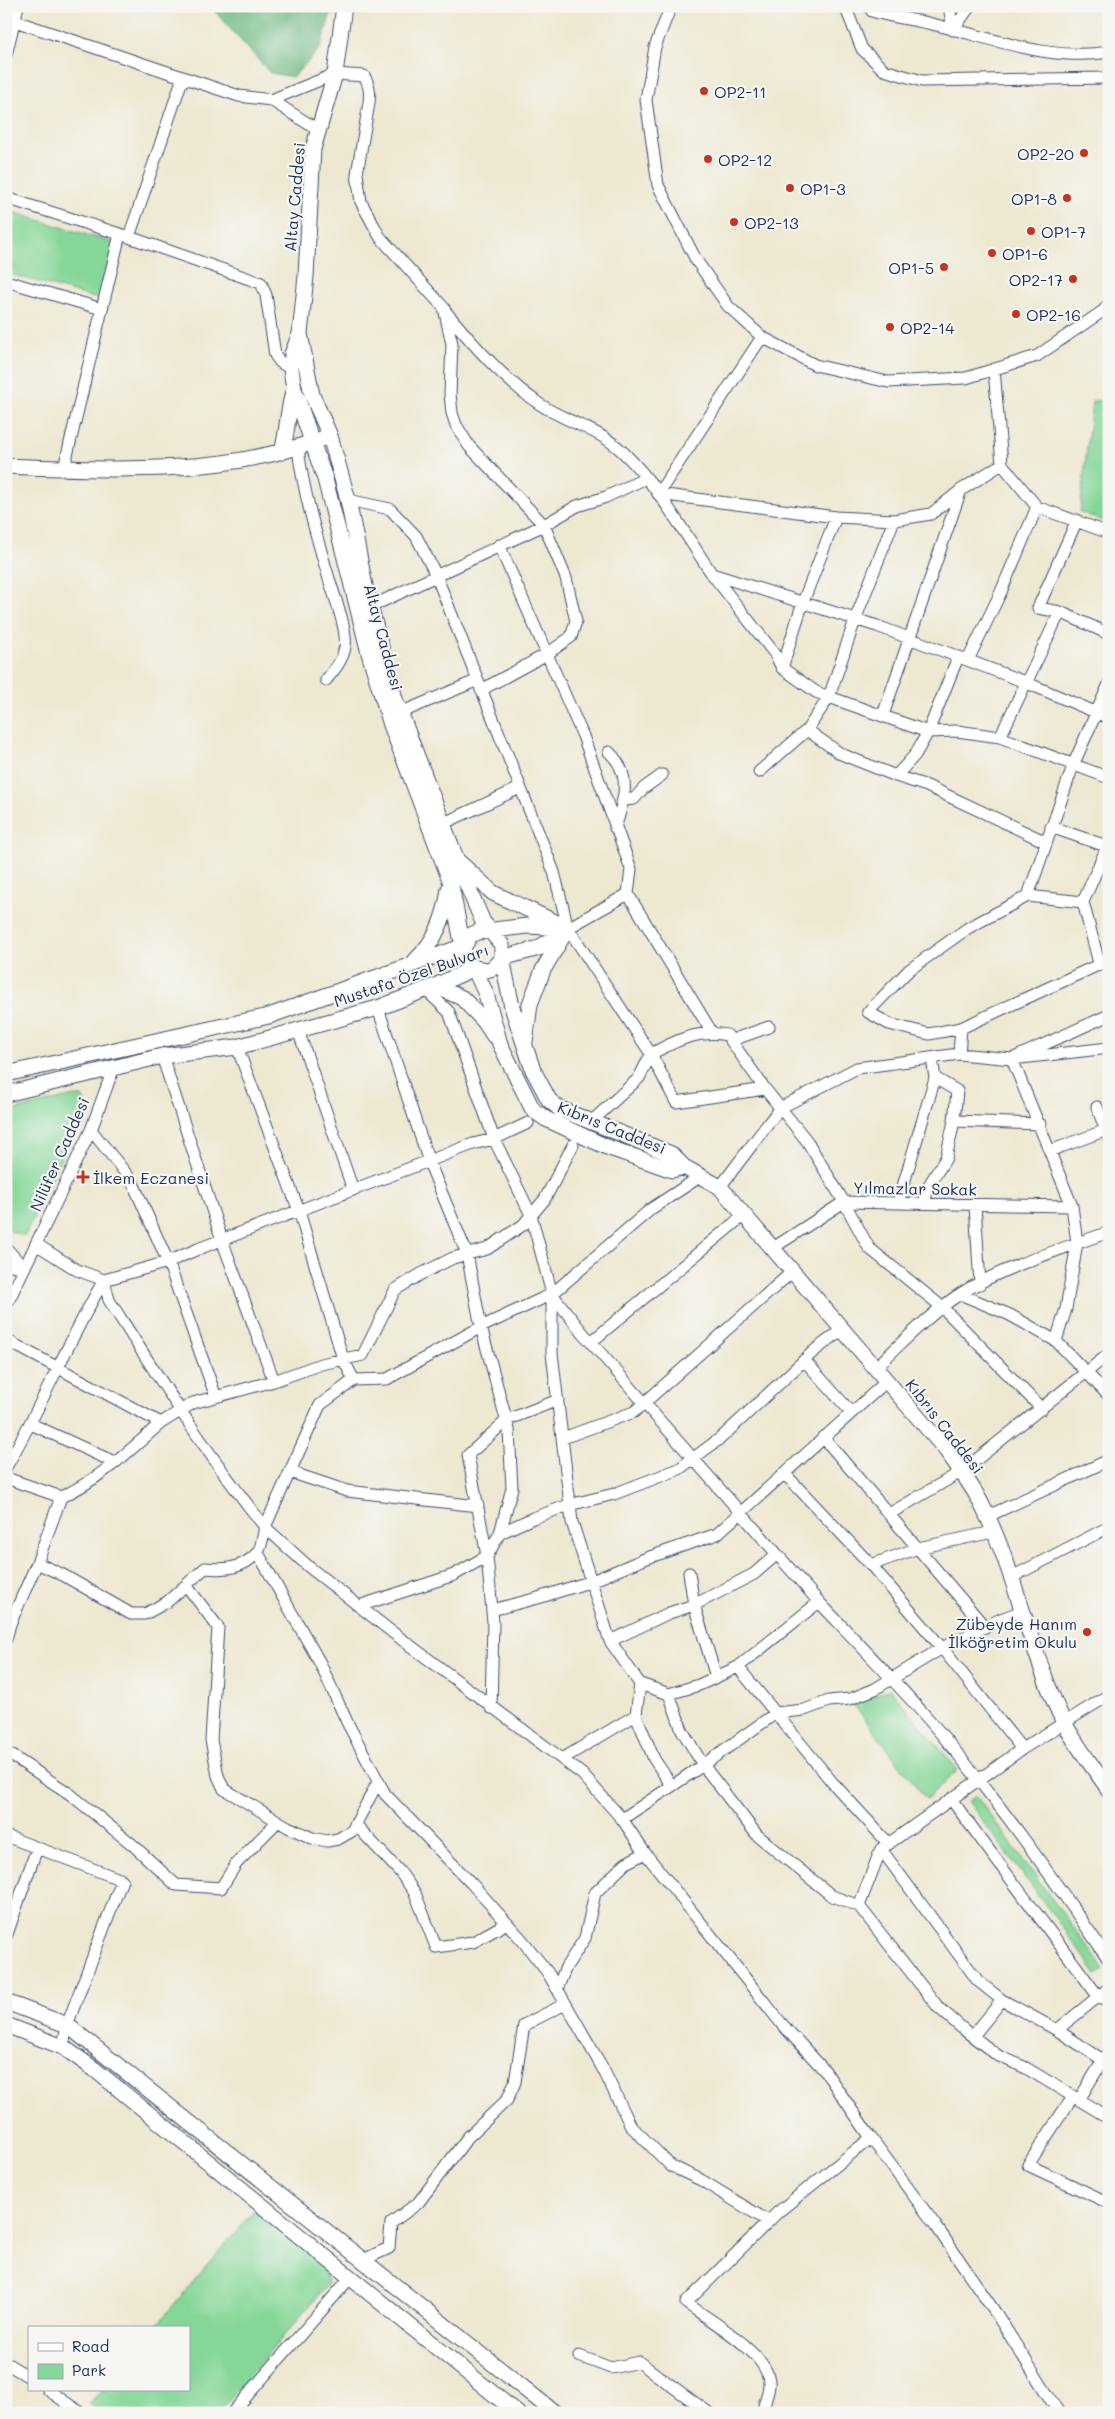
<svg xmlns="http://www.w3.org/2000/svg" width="1115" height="2419" font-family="Mali,sans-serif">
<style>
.green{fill:#85d798;stroke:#50837b}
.forest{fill:#6cb880;stroke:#44746f}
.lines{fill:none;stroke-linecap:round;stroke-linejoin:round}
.minor-casing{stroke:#3a4b6f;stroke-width:13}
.major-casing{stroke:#3a4b6f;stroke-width:17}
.minor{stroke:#fff;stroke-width:11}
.major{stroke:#fff;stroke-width:15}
.poi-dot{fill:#c8321e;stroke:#f6f6f2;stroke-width:2}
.labels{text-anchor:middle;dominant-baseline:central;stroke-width:4.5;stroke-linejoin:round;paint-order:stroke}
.poi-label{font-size:16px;fill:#1b2f5e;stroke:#f6f6f2;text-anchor:start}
.street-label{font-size:16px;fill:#1b2f5e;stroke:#f6f6f2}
</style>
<rect width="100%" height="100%" fill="#f6f6f2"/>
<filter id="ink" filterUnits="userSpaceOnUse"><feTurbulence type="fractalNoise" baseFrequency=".02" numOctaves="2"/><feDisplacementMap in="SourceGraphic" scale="10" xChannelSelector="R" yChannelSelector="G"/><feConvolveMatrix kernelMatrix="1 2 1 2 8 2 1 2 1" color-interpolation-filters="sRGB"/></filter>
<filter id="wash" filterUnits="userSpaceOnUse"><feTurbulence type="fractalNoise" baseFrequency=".0096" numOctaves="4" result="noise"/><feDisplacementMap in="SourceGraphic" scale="20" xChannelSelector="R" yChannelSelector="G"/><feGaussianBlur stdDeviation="1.12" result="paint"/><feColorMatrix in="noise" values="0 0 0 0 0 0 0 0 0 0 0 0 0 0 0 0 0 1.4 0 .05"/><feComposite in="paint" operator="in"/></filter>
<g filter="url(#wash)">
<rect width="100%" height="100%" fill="#ede8d0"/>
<!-- green -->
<path class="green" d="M 6,210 L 117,244 L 102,300 L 6,273 Z
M 1109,400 L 1109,523 L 1080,512 L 1092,401 Z
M 74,1096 L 82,1097 L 86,1104 L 25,1236 L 9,1231 L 6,1218 L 6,1112 Z
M 890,1689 L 958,1770 L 926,1799 L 853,1704 Z
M 976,1796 L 1104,1969 L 1097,1974 L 968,1801 Z
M 255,2209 L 324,2265 L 328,2284 L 218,2413 L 101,2413 L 89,2404 L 101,2390 L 189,2390 L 189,2328 L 154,2328 Z"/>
<!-- forest -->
<path class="forest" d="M 210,6 L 333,6 L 320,49 L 293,77 L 270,73 Z"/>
</g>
<g filter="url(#ink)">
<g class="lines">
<defs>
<path id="minor" d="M 671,6 L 655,47 L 646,100 L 658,185 L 696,260 L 728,306 L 762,337 L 815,365 L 888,382 L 966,378 L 1037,356 L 1103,311 L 1109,304
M 845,6 L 862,49 L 884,70 L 922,81 L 1109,78
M 872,6 L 872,11 C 893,18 914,19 936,25 C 992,38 1050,62 1109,52
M 949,6 L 953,30 L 970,6
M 6,18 L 239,96 L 271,100 L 318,130
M 6,55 L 18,6
M 271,100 L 335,74 L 364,76 C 370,85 370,93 369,103 L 357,174 L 361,202 L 380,237 L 444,308 L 452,344 L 450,394 L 452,413 L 456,425 L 469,446 L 544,525 L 566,578 L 576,621 L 571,637 L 547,654 L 481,690
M 6,198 L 129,237 L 261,283 L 266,295 L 275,355 L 280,362 L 291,369
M 129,237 L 183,77
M 6,281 L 102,309
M 446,312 C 473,344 502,378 538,403 C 565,422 598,428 623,452 C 659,487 684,533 712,574
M 762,337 L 658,494 L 836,517 L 894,520 L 931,514 L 961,490
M 994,369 L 1002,464 L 1037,507 L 1109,533
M 298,448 C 303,490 315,531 327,572 C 332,591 348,628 345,647 C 343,660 334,670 326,680
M 64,468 L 120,234
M 348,500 L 390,509 L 416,536 L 436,575 L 554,872 L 568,928 L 651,1054 C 676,1041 698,1029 727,1035 L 765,1089
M 894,520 L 855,620 L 829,697 L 807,730 L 841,754 L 896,776 L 915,755 L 928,732 L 958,657
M 499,545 L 583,736 L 631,869 L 628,894 L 568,928
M 370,607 L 544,525 L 577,506 L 606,497 L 646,478
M 1060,612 L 1038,608 L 1077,520
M 1109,634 L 1060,612 L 1000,737 L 1109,778
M 968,660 L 1000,594 L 1037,507
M 782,668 L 803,602 L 836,517
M 400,713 L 478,680
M 883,715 L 961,490 L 1002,464
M 1000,737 L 957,731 L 928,732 L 829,697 L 816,692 L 782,668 L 775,654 L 712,574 L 877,626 L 1025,682 L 1109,718
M 609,752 C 633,774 624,801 615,828
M 759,772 L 807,730
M 896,776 L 927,786 L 1046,842
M 625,800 L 634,799 L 644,788 L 662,775
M 442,824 L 520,788
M 1051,827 L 1109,847
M 628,894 L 711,1031
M 1028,896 L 1074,763 L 1109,684
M 1083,902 L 1107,847
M 1109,960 L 961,1028 L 959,1054 L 1012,1059 L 1109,1015
M 426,990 L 449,1012 L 494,1139 L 531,1215 L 552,1294
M 378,1008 L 429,1162 L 467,1254 L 481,1327 L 509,1430 L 512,1488 L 500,1533
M 961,1028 L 929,1034 L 889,1024 L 868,1012 L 909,970 L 968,928 L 1028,896 L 1083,902 L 1099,963
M 298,1030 L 353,1190
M 732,1040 L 769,1027
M 237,1047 L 299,1211 L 343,1359 L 354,1380 L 387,1379 L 481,1327 L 552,1294 L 651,1209 L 701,1176
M 162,1056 L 222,1240 L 274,1381
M 1097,1107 L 1108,1136
M 954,1121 L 1040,1124
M 591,1122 L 639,1078 L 651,1054 L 676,1102 L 765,1089 L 807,1141 L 844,1202 L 1072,1206 L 1012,1059 L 1109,1048
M 91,1130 L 132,1181 L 168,1262 L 216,1397
M 1050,1151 L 1109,1129
M 720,1187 L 780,1108 L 857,1068 L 959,1054
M 898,1203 L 935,1078 L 932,1059
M 924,1203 L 929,1185 L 946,1158 L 954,1121 L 957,1091 L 935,1078
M 975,1205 L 980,1284
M 1072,1206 L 1077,1243 L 1066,1309 L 1056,1341 L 1109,1396
M 6,1248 L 24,1268 L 6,1264
M 773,1248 L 844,1202 L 869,1248 L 942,1307 L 1042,1409
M 960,1294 L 1010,1315 L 1056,1341
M 6,1306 L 91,1130 L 114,1067
M 6,1340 L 161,1423 L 193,1403 L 274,1381 L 321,1364 L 363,1355 L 395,1290 L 421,1274 L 453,1258 L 487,1249 L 523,1225 L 545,1199 L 573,1145
M 591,1342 L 744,1215
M 804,1360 L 851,1412
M 875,1368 C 902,1343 929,1314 960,1294 C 1005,1266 1059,1250 1109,1232
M 354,1380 L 320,1405 L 265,1527 L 309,1567 L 392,1632 L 582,1774 L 622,1819 L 645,1853
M 558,1400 L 507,1420 L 468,1455 L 487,1556 L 500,1533 L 533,1518 L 569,1505 L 614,1494 L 679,1469 L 722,1437 L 814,1351 L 843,1329
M 31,1424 L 114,1462
M 823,1437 L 985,1627
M 563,1438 L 634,1412 L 793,1271
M 6,1467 C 42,1406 68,1341 104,1280 L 77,1270 L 36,1244
M 290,1472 L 347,1491 L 478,1506
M 784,1473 L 871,1565 L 918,1548 L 993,1532
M 6,1478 L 61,1497
M 889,1514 L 961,1472 L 1109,1354
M 986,1517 L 1109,1460
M 258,1553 L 320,1663 L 347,1722 L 385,1794 L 472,1884 L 523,1941 L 548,1973 L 602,2067 L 631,2126 L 671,2166 L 701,2180 L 768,2221
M 37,1563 L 63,1575 L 131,1614 L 145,1614 L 167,1602 L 205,1568 C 224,1570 243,1569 257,1553 C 262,1548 263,1534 265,1527 C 207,1455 159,1378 109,1300 L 104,1280 L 168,1262 L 198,1249 L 473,1144 L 494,1139 L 528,1123
M 871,1565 L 942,1648 L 1022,1749
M 689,1573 L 694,1605 L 716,1677
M 1010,1578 L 1109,1527
M 186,1585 L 218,1627 L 211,1740 L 218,1776 L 224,1789 L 288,1827 L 312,1838 L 327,1841 L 338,1839 L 352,1831 L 378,1782
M 359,1606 L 454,1575 L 487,1556 L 493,1622 L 491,1708
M 492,1610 L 538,1598 L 592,1581 L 647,1558 L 717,1534 L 887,1381
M 6,1624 L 10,1624 L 37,1563 L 61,1497 C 99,1480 130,1450 161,1423
M 6,1639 L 10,1624
M 610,1641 L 669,1613 L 694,1605 L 754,1574 L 777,1554
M 738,1667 L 832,1782 L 889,1844
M 640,1684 L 610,1641 L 572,1522 L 552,1353 L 552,1294 L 582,1332 L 819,1602
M 1109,1695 L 1022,1749 L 881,1849 L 859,1906 L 938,2007 L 963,2029 L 997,2055 L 1026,2068 L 1109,2118
M 636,1715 L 654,1759 L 672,1786 L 703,1765 L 682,1730 L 669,1694
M 11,1755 L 70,1794 L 133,1845 L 176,1885 L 221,1888 L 236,1864 L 278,1821
M 562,1759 L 636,1715 L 640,1684 L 669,1694 L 699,1685 L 738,1667 L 819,1602 C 856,1641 894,1680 930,1721 C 995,1796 1053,1878 1109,1960
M 951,1799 L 1098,1996 L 1109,2001
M 622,1819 L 672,1786
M 355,1824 L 400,1872 L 415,1893 L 436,1947 L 473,1942 L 507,1923
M 6,1836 L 122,1880 L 67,2025 L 63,2047
M 881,1849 L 978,1981 L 1002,2000
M 859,1906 L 832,1896 L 757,1835 L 703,1765 L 776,1713 L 804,1710 L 829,1701 L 850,1699 L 875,1689 L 942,1648 L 1001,1619 L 1022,1611
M 6,1937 L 37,1848
M 1109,1988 L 1057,2030 L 1109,2064
M 557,1989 L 566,1967 L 585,1938 L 595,1893 L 626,1863 L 645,1853 L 781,2023 L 825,2071 L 871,2138 L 936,2226 L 997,2315 L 1059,2413
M 973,2036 L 1002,2000 L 1057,2030
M 1073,2096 L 1028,2165 L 1109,2203
M 1079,2100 L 1103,2060
M 363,2260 L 389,2248 L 391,2223 L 418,2203 L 468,2137 L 507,2100 L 515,2082 L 524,2025 L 565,2004
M 579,2356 L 611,2368 L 639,2362 L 709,2413
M 6,2363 L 29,2377
M 48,2390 L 81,2413
M 232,2413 L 350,2278
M 763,2413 C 763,2403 770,2392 769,2382 C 768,2353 708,2319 686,2303 L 778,2212 L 871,2138"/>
<path id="major" d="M 344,6 L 335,74 L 313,149 L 306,276 L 300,334 L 292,354 L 291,369 L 294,389 L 325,479 L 369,653 L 391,725 L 450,880 L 465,958 L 474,968 L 486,994 L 500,1044 L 533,1110 L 546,1119 L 607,1147 L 672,1170 L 684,1167
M 300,334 L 312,395 L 330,436 L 348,500 L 366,591 L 395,699 L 461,871 L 483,922 L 502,945 L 502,958 L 512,1007 L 533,1070 L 549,1100 L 560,1109 L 671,1154 L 684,1167 L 720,1187 L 946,1450 C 956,1464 967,1479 976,1494 C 1013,1560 1027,1641 1058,1710 C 1071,1739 1091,1764 1109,1790
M 282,452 C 288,431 287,410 294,389
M 6,466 C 109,470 224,476 321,439
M 459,862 L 493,893 L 557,923
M 415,961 C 436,940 445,918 449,889
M 435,986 L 462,998 L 484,1021 L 494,1036
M 525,1042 L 530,1004 L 543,970 L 566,931
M 6,1074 L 269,1016 L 464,946 L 471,935 L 478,932 L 527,926 L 568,928
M 6,1094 L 162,1056 L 237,1047 L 378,1008 L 435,986 L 474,968 L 487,970 L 493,968 L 502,958 L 539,948 L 568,928
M 6,2002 L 67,2025 L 555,2413
M 6,2025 L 63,2047 L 94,2069 L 517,2413"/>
</defs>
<!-- minor casing -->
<use href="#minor" class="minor-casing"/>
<!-- major casing -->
<use href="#major" class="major-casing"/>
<!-- minor -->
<use href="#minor" class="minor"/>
<!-- major -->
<use href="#major" class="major"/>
</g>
</g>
<!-- markers -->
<g class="poi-dot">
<circle cx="704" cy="91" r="5"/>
<circle cx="1084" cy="153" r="5"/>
<circle cx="708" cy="159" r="5"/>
<circle cx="790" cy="188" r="5"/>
<circle cx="1067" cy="198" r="5"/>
<circle cx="734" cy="222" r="5"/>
<circle cx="1031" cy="231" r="5"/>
<circle cx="992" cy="253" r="5"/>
<circle cx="944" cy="267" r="5"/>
<circle cx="1073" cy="279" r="5"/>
<circle cx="1016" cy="314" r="5"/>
<circle cx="890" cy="327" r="5"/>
<path d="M80.5 1169.5h5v5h5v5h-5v5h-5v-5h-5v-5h5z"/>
<circle cx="1087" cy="1632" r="5"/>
</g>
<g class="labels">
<!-- poi labels -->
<g class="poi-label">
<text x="714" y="91">OP2-11</text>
<text x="1074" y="153" text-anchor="end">OP2-20</text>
<text x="718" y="159">OP2-12</text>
<text x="800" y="188">OP1-3</text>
<text x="1057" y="198" text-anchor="end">OP1-8</text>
<text x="744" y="222">OP2-13</text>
<text x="1041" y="231">OP1-7</text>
<text x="1002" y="253">OP1-6</text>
<text x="934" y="267" text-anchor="end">OP1-5</text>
<text x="1063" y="279" text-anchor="end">OP2-17</text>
<text x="1026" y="314">OP2-16</text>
<text x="900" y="327">OP2-14</text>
<text x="93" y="1177">İlkem Eczanesi</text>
<text x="1077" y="1623" text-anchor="end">Zübeyde Hanım<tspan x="1077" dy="18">İlköğretim Okulu</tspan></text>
</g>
<!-- street labels -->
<g class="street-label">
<text transform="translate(294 197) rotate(-85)">Altay Caddesi</text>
<text transform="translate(384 637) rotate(75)">Altay Caddesi</text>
<text transform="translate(411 975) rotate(-19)">Mustafa Özel Bulvarı</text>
<text transform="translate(612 1127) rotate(22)">Kıbrıs Caddesi</text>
<text transform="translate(59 1154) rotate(-66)">Nilüfer Caddesi</text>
<text transform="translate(915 1188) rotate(1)">Yılmazlar Sokak</text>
<text transform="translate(945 1426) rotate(52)">Kıbrıs Caddesi</text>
</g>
</g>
<!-- margin -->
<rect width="1115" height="2419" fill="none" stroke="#f6f6f2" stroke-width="25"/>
<!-- legend -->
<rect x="28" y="2326" width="162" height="65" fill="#f6f6f2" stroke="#9ea6b7"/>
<rect x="38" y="2343" width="25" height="8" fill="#ffffff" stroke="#9ea6b7"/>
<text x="72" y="2352" font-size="15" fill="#1b2f5e">Road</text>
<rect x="38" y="2364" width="25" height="15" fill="#85d798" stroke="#9ea6b7"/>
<text x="72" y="2376" font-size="15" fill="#1b2f5e">Park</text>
</svg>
